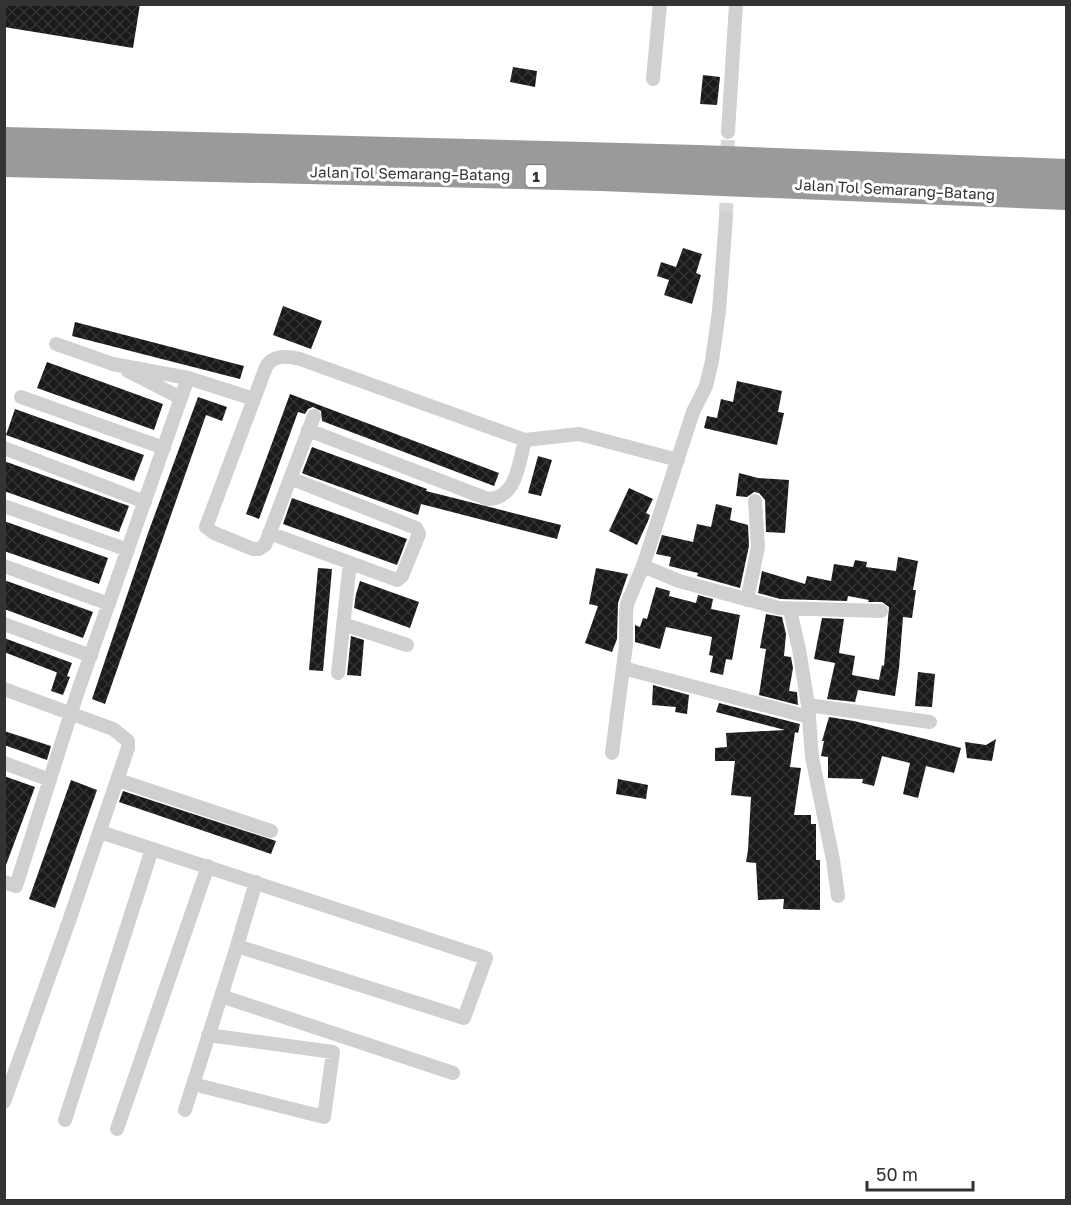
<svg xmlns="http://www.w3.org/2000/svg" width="1071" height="1205" font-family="'Golos Text',sans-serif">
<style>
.building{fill:url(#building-cross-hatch)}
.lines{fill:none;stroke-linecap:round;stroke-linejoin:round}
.minor-tunnel{stroke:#d6d6d6;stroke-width:14;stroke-dasharray:14 7;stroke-linecap:butt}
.minor{stroke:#d0d0d0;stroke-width:14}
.motorway{stroke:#9a9a9a;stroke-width:26}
.labels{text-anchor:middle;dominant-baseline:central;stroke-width:6;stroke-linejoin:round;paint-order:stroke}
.shield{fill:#fff;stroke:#707070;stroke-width:1.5}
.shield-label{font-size:14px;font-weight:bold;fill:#333}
.street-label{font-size:15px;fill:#333;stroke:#fff}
</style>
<defs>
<pattern id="building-cross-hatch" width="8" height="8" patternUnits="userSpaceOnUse" patternTransform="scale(1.5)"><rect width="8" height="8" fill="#1a1a1a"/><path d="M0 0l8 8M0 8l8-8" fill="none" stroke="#333"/></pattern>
</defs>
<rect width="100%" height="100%" fill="#fff"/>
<!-- building -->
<path class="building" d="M 4,4 L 140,4 L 133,48 L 4,27 Z
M 513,67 L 537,71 L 535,87 L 510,82 Z
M 703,75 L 720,77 L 717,105 L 700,104 Z
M 683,248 L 702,254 L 696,273 L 701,275 L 692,304 L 664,295 L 669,280 L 657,276 L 661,262 L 676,267 Z
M 283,306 L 322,321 L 311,349 L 273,335 Z
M 75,322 L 244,366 L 240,379 L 72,336 Z
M 47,362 L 163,404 L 154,430 L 37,388 Z
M 737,381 L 782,391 L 778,412 L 784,413 L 777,445 L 704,428 L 707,416 L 717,418 L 721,399 L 733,402 Z
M 290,394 L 499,473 L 494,486 L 322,421 L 321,411 L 313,407 L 308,409 L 305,414 L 298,412 L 259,519 L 246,514 Z
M 198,397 L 227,407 L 222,421 L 206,415 L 105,704 L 92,699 L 148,533 Z
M 15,409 L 144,455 L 134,481 L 6,435 Z
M 312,447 L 427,489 L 426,491 L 561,525 L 557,539 L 421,504 L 418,515 L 304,474 L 302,473 Z
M 538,456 L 552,460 L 541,496 L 528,493 Z
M 4,461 L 129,506 L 119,532 L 4,491 Z
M 739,473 L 758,478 L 789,480 L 785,533 L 766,532 L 765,500 L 759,493 L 754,492 L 747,497 L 736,496 Z
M 629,488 L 653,499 L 646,513 L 650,515 L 648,521 L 637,545 L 609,531 Z
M 292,498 L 407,539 L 397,565 L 283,524 Z
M 716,504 L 732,508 L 730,520 L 748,525 L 749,546 L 740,588 L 697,576 L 698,573 L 669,566 L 671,557 L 656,554 L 662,535 L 693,542 L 697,524 L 711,527 Z
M 4,521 L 108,558 L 99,584 L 4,551 Z
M 898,557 L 918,561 L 913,590 L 916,590 L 912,618 L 903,617 L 899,668 L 895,696 L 858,690 L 855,702 L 827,699 L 835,663 L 814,659 L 822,618 L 844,619 L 839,653 L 855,656 L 852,675 L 879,680 L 882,665 L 884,666 L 889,607 L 882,602 L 868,602 L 869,600 L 848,596 L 847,601 L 780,599 L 758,593 L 762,571 L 805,584 L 807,576 L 831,581 L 834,564 L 853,567 L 855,560 L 867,562 L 866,567 L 896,571 Z
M 318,568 L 332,569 L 323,671 L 309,670 Z
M 596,568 L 628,574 L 618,603 L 617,639 L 612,652 L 585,643 L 598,606 L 589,604 Z
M 4,580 L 93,612 L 83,638 L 4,609 Z
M 360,581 L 419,602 L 410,628 L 354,608 L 356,594 Z
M 656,587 L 670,591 L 669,596 L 696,603 L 698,595 L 713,599 L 711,609 L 740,615 L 732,660 L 726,659 L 723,675 L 710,672 L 713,656 L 709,655 L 712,637 L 666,627 L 660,649 L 635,642 L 635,625 L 640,627 L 643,618 L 647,619 Z
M 766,614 L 782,617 L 786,634 L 784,656 L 791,657 L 793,668 L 789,691 L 797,692 L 798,705 L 759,695 L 766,649 L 760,648 Z
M 351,636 L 364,640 L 361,676 L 347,675 Z
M 4,638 L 72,663 L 67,676 L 70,677 L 63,695 L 51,691 L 57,672 L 61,674 L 4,652 Z
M 918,672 L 935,674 L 932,707 L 915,706 Z
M 653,685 L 689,695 L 687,714 L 675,712 L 676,707 L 652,705 Z
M 719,703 L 800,724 L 798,733 L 795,732 L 790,767 L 801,768 L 794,815 L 811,815 L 811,824 L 816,824 L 816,860 L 820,860 L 820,910 L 783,909 L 784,899 L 758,900 L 756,863 L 746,862 L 748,850 L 751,797 L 731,795 L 735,761 L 715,761 L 715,748 L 727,747 L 726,733 L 785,730 L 716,712 Z
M 829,717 L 854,721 L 961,748 L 954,773 L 926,766 L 918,798 L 903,794 L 910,763 L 882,756 L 874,786 L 862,783 L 863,779 L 828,778 L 828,757 L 821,756 L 824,741 L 822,741 Z
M 4,731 L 51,746 L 47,760 L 4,745 Z
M 996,739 L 992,761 L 967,758 L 965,742 L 986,745 Z
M 4,776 L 35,787 L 6,865 L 4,865 Z
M 618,779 L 648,785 L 646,799 L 616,794 Z
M 71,780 L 97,790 L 55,908 L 29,899 Z
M 123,791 L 276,841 L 271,854 L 119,802 Z"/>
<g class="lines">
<!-- minor-tunnel -->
<path class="minor-tunnel" d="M 726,217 L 728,132"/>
<!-- minor -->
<path class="minor" d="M 653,79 L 660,4
M 728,132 L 736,4
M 56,344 L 113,364 L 188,378
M 128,371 L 181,398
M 21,397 L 164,448
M 314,416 L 265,545 L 259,549 L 253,549 L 214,533 L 206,527 L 266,367 C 273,354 288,356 300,359 L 525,440 L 579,434 L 678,460
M 308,430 L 488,499 C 517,499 519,461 525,440
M 4,448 L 145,502
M 4,506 L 128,550
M 269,533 L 397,580 L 402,576 L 419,534 L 416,528 L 290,478
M 4,566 L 109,604
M 643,566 L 679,581 L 779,608 L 881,611
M 747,600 L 758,547 L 755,501
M 790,610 L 799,649 L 808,705 L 812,757 L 833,860 L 838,896
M 4,624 L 91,656
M 343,624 L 407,645
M 623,668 L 809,717
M 338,673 L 350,563
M 4,689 L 113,729 L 128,741 L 128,748 L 69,921 L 4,1102
M 808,705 L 930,722
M 612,753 L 626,645 L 626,613 L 627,604 L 643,566 L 693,412 L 706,386 L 712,361 L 719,311 L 726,217
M 4,763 L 50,780
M 118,780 L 271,831
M 100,832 L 486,958 L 464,1018 L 237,946 L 185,1110
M 4,882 L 16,886 L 78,691 L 188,378 L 254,399
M 237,946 L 256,882
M 221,996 L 453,1073
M 193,1084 L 324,1117 L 333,1052 L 208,1035
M 65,1120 L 152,849
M 117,1129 L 208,866"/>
<!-- motorway -->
<path class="motorway" d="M 4,140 L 698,158 L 1066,172
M 4,164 L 601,178 L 1066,197"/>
</g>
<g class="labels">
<!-- shield labels -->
<rect class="shield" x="525.5" y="165" width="21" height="22" rx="4.5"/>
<g class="shield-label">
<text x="536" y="176">1</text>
</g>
<!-- street labels -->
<g class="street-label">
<text transform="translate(410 173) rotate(1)">Jalan Tol Semarang–Batang</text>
<text transform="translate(895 189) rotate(3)">Jalan Tol Semarang–Batang</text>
</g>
</g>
<!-- border -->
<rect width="1071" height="1205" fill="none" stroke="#333333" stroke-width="12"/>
<!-- scale -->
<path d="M867 1181v9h106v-9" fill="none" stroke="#333333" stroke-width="3"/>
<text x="876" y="1181" font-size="18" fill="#333333" stroke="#ffffff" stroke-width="4.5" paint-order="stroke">50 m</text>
</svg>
